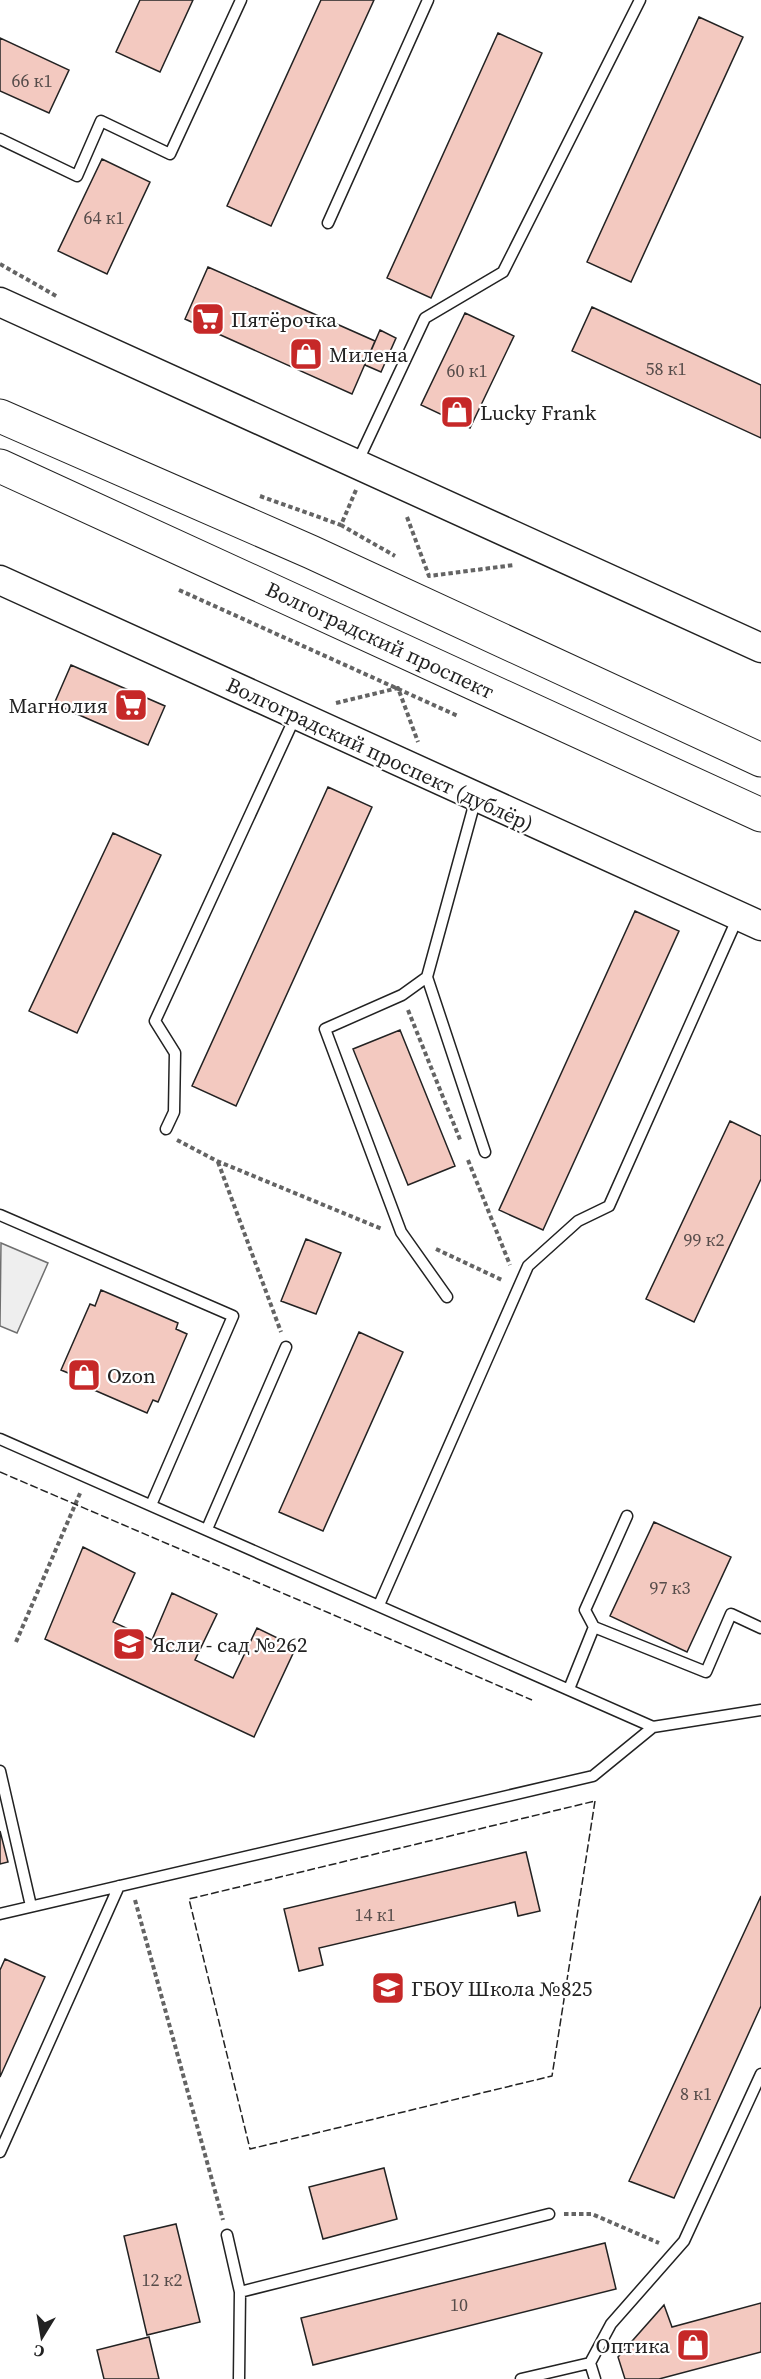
<svg xmlns="http://www.w3.org/2000/svg" width="761" height="2379" font-family="'Source Serif 4',serif">
<style>
.green{fill:#eee;stroke:#6f6f6f;stroke-width:1.5}
.building{fill:#f3c9c0;stroke:#222;stroke-width:1.5}
.lines{fill:none;stroke-linecap:round;stroke-linejoin:round}
.service-casing{stroke:#222;stroke-width:13}
.tertiary-casing{stroke:#222;stroke-width:31}
.primary-casing{stroke:#222;stroke-width:35}
.path{stroke:#646464;stroke-width:4;stroke-dasharray:4.5 3;stroke-linecap:butt}
.service{stroke:#fff;stroke-width:10}
.tertiary{stroke:#fff;stroke-width:28}
.primary{stroke:#fff;stroke-width:33}
.fence{stroke:#222;stroke-width:1.5;stroke-dasharray:8 3;stroke-linecap:butt}
.labels{text-anchor:middle;dominant-baseline:central;stroke-width:4.5;stroke-linejoin:round;paint-order:stroke}
.number-label{font-size:18px;fill:#564c4a}
.poi-label{font-size:21px;fill:#222;stroke:#fff;text-anchor:start}
.street-label{font-size:21px;fill:#222;stroke:#fff}
</style>
<rect width="100%" height="100%" fill="#fff"/>
<!-- green -->
<path class="green" d="M 1,1243 L 48,1263 L 17,1333 L 0,1326 Z"/>
<!-- building -->
<path class="building" d="M 140,0 L 193,0 L 160,72 L 116,52 Z
M 321,0 L 374,0 L 271,226 L 227,206 Z
M 699,17 L 743,37 L 631,282 L 587,262 Z
M 498,33 L 542,53 L 431,298 L 387,278 Z
M 0,38 L 69,70 L 49,113 L 0,91 Z
M 102,159 L 150,182 L 107,274 L 58,251 Z
M 208,267 L 375,341 L 352,394 L 185,319 Z
M 592,307 L 761,385 L 761,438 L 572,351 Z
M 465,313 L 514,336 L 470,428 L 421,405 Z
M 380,330 L 396,338 L 381,372 L 365,365 Z
M 71,665 L 165,706 L 148,745 L 54,704 Z
M 328,787 L 372,807 L 236,1106 L 192,1086 Z
M 113,833 L 161,855 L 77,1033 L 29,1011 Z
M 635,911 L 679,931 L 543,1230 L 499,1210 Z
M 400,1030 L 455,1166 L 408,1185 L 353,1049 Z
M 730,1121 L 761,1136 L 761,1179 L 694,1322 L 646,1299 Z
M 306,1239 L 341,1253 L 316,1314 L 281,1301 Z
M 101,1290 L 178,1323 L 176,1329 L 187,1334 L 158,1402 L 153,1400 L 147,1413 L 71,1380 L 73,1375 L 61,1370 L 90,1304 L 95,1306 Z
M 359,1332 L 403,1352 L 323,1531 L 279,1512 Z
M 654,1522 L 731,1557 L 687,1652 L 610,1616 Z
M 83,1547 L 135,1573 L 113,1622 L 152,1640 L 172,1593 L 217,1614 L 195,1660 L 233,1678 L 257,1628 L 296,1647 L 254,1737 L 45,1639 Z
M 0,1831 L 8,1862 L 0,1864 Z
M 526,1852 L 540,1911 L 518,1916 L 515,1902 L 319,1948 L 323,1965 L 299,1971 L 284,1909 Z
M 761,1896 L 761,2006 L 674,2198 L 629,2181 Z
M 5,1959 L 45,1977 L 0,2077 L 0,1970 Z
M 384,2168 L 397,2219 L 323,2239 L 309,2187 Z
M 176,2224 L 200,2322 L 147,2335 L 124,2236 Z
M 605,2243 L 616,2289 L 313,2365 L 301,2318 Z
M 761,2303 L 761,2352 L 659,2379 L 625,2379 L 618,2357 L 664,2305 L 672,2327 Z
M 149,2337 L 159,2379 L 104,2379 L 97,2350 Z"/>
<g class="lines">
<defs>
<path id="service" d="M 0,139 L 77,176 L 101,121 L 170,154 L 241,0
M 328,223 L 428,0
M 357,463 L 425,318 L 503,272 L 640,0
M 476,798 L 427,977 L 485,1152
M 427,977 L 402,995 L 325,1029 L 401,1232 L 447,1297
M 166,1129 L 174,1112 L 175,1053 L 155,1021 L 296,715
M 0,1215 L 233,1316 L 151,1505
M 0,1439 L 653,1727 L 761,1710
M 627,1516 L 585,1610 L 594,1627 L 706,1672 L 731,1614 L 761,1628
M 207,1529 L 286,1347
M 379,1605 L 528,1266 L 578,1221 L 609,1206 L 738,917
M 569,1689 L 594,1627
M 0,1771 L 31,1906
M 0,1914 L 593,1776 L 653,1727
M 0,2152 L 119,1886
M 227,2235 L 240,2292 L 239,2379
M 240,2292 L 549,2214
M 521,2379 L 590,2363
M 595,2379 L 590,2363 L 611,2324 L 684,2241 L 761,2074"/>
<path id="tertiary" d="M 0,302 L 761,648
M 0,580 L 761,926"/>
<path id="primary" d="M 0,416 L 311,552 L 761,760
M 0,466 L 761,815"/>
</defs>
<!-- service casing -->
<use href="#service" class="service-casing"/>
<!-- tertiary casing -->
<use href="#tertiary" class="tertiary-casing"/>
<!-- primary casing -->
<use href="#primary" class="primary-casing"/>
<!-- path -->
<path class="path" d="M 0,264 L 58,297
M 356,490 L 341,525 L 395,556
M 260,496 L 341,525
M 407,517 L 429,576 L 514,565
M 179,590 L 458,716
M 336,703 L 398,688 L 418,742
M 408,1010 L 461,1142
M 177,1140 L 217,1161 L 382,1229
M 468,1160 L 510,1265
M 218,1162 L 281,1332
M 436,1249 L 502,1280
M 16,1642 L 81,1491
M 135,1900 L 223,2220
M 564,2214 L 592,2214 L 659,2243"/>
<!-- service -->
<use href="#service" class="service"/>
<!-- tertiary -->
<use href="#tertiary" class="tertiary"/>
<!-- primary -->
<use href="#primary" class="primary"/>
<!-- fence -->
<path class="fence" d="M 0,1472 L 532,1700
M 595,1801 L 552,2076 L 250,2149 L 189,1899 Z"/>
</g>
<!-- icons -->
<defs>
<symbol id="supermarket-square" viewBox="-11 -11 22 22"><rect x="-9" y="-9" width="18" height="18" rx="4" fill="#c62828" stroke="#fff"/><path d="M-6-5.5h2.5l.6 2H6L4.5 2H-2.5L-4.4-4H-6ZM-1.5 3.2a1.3 1.3 0 1 0 .1 0ZM3 3.2a1.3 1.3 0 1 0 .1 0Z" fill="#fff"/></symbol>
<symbol id="shop-square" viewBox="-11 -11 22 22"><rect x="-9" y="-9" width="18" height="18" rx="4" fill="#c62828" stroke="#fff"/><path d="M-5-2.5h2.3a2.7 3.5 0 0 1 5.4 0H5L5.5 6h-11ZM-1.5-2.5h3a1.5 2.3 0 0 0-3 0Z" fill="#fff"/></symbol>
<symbol id="school-square" viewBox="-11 -11 22 22"><rect x="-9" y="-9" width="18" height="18" rx="4" fill="#c62828" stroke="#fff"/><path d="M0-5L7-2L0 1L-7-2ZM-4 1L0 2.5L4 1V4Q0 6-4 4Z" fill="#fff"/></symbol>
</defs>
<g fill-rule="evenodd">
<use href="#supermarket-square" x="189" y="300" width="38" height="38"/>
<use href="#shop-square" x="287" y="335" width="38" height="38"/>
<use href="#shop-square" x="438" y="393" width="38" height="38"/>
<use href="#supermarket-square" x="112" y="686" width="38" height="38"/>
<use href="#shop-square" x="65" y="1356" width="38" height="38"/>
<use href="#school-square" x="110" y="1625" width="38" height="38"/>
<use href="#school-square" x="369" y="1969" width="38" height="38"/>
<use href="#shop-square" x="674" y="2326" width="38" height="38"/>
</g>
<g class="labels">
<!-- number labels -->
<g class="number-label">
<text x="32" y="80">66 к1</text>
<text x="104" y="217">64 к1</text>
<text x="666" y="368">58 к1</text>
<text x="467" y="370">60 к1</text>
<text x="704" y="1239">99 к2</text>
<text x="670" y="1587">97 к3</text>
<text x="375" y="1914">14 к1</text>
<text x="696" y="2093">8 к1</text>
<text x="162" y="2279">12 к2</text>
<text x="459" y="2304">10</text>
</g>
<!-- poi labels -->
<g class="poi-label">
<text x="231" y="319">Пятёрочка</text>
<text x="329" y="354">Милена</text>
<text x="480" y="412">Lucky Frank</text>
<text x="108" y="705" text-anchor="end">Магнолия</text>
<text x="107" y="1375">Ozon</text>
<text x="152" y="1644">Ясли - сад №262</text>
<text x="411" y="1988">ГБОУ Школа №825</text>
<text x="670" y="2345" text-anchor="end">Оптика</text>
</g>
<!-- street labels -->
<g class="street-label">
<text transform="translate(380 640) rotate(25)">Волгоградский проспект</text>
<text transform="translate(380 754) rotate(25)">Волгоградский проспект (дублёр)</text>
</g>
</g>
<!-- north arrow -->
<g transform="translate(42 2337) rotate(191)" stroke="#ffffff" stroke-width="4.5" paint-order="stroke">
<path d="M0-4.5L10 22L0 15L-10 22Z" fill="#222222"/>
<text y="-9" font-size="16" font-weight="bold" text-anchor="middle" fill="#222222">С</text>
</g>
</svg>
